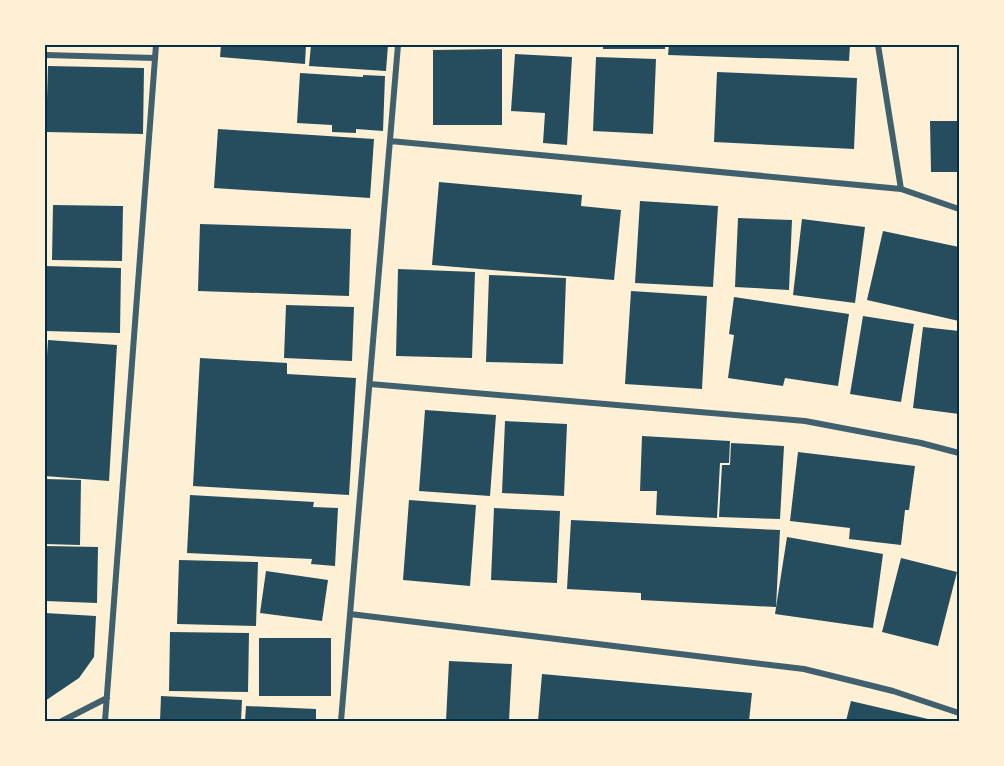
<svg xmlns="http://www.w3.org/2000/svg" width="1004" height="766" font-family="Helvetica,sans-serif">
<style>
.building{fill:#264d5e}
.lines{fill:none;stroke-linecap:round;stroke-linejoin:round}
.minor{stroke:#3f606c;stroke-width:6}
.neatline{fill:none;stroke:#003049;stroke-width:2}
</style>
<rect width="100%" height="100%" fill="#fdf0d5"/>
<!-- building -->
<path class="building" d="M 221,45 L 306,45 L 305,64 L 220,57 Z
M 311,45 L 388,45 L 386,71 L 309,66 Z
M 603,45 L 665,45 L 665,49 L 603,49 Z
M 669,45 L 850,45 L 849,61 L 668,55 Z
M 502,49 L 502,125 L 433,125 L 433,50 Z
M 515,54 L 572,57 L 567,145 L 543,143 L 545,113 L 511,111 Z
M 596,57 L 656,59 L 653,134 L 593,131 Z
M 48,66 L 144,68 L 143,134 L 46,132 Z
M 717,72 L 857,78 L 854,149 L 714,142 Z
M 300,73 L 363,77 L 363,75 L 385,76 L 383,131 L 356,129 L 356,133 L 332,132 L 332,125 L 297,123 Z
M 930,121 L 959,121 L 959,172 L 931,172 Z
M 218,129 L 374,139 L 370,198 L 214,188 Z
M 439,182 L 582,195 L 581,206 L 621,210 L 614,280 L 432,265 Z
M 640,201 L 718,206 L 713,287 L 635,283 Z
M 53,205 L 123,206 L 122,261 L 52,260 Z
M 738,218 L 792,220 L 789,290 L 735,287 Z
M 802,219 L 865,227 L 855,303 L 793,295 Z
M 200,224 L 351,229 L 349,296 L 198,291 Z
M 883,231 L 959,247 L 959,321 L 867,300 Z
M 45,266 L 121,268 L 120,333 L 45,331 Z
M 398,269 L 475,272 L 472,358 L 396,356 Z
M 489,275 L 566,278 L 563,364 L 486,362 Z
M 631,291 L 707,296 L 702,389 L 625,384 Z
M 734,297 L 849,314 L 838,386 L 785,378 L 783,386 L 728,378 L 734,335 L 729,334 Z
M 286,305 L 354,307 L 352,361 L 284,358 Z
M 863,316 L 914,324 L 901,402 L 850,394 Z
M 923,327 L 959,331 L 959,414 L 913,408 Z
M 48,340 L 117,345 L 109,481 L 45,476 L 45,386 Z
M 200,358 L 287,363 L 287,374 L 356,378 L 349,495 L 193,486 Z
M 425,410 L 496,415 L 490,496 L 419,491 Z
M 505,421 L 567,424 L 564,496 L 502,493 Z
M 642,436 L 730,441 L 729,463 L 720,463 L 717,518 L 656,515 L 657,491 L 640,491 Z
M 731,443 L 784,446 L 780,519 L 719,517 L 722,465 L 730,465 Z
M 798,452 L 915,466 L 909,510 L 905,510 L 901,545 L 849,539 L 850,528 L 790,521 Z
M 45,479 L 81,480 L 80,545 L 45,544 Z
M 190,495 L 314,502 L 313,507 L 338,508 L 335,566 L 311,564 L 312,559 L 187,553 Z
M 409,500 L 476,505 L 470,586 L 403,580 Z
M 494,508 L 560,511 L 557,583 L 491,580 Z
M 571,520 L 780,530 L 776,607 L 641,600 L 641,593 L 567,589 Z
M 787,537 L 883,554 L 873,628 L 775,614 Z
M 45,546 L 98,547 L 97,603 L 45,601 Z
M 901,558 L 957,572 L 938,646 L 882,632 Z
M 179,560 L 258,562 L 256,626 L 177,624 Z
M 266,571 L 328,580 L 322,621 L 260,613 Z
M 45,613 L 96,616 L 94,657 L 79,678 L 45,701 Z
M 170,632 L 249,633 L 248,692 L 169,691 Z
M 259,638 L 331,638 L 331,696 L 259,696 Z
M 449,661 L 512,664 L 509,721 L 446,721 Z
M 542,674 L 752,693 L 749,721 L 538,721 Z
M 161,696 L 242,700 L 241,721 L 160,721 Z
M 851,701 L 928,719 L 927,721 L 846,721 Z
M 246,706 L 316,709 L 316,721 L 245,721 Z"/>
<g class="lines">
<!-- minor -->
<path class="minor" d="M 878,45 L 901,189
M 45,55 L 155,58
M 390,141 L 901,189 L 959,209
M 370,384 L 805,421 L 921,443 L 959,453
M 350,614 L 804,669 L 893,691 L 959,713
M 62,721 L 107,698
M 105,721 L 156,45
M 341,721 L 398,45"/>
</g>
<!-- border -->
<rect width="1004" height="766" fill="none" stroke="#fdf0d5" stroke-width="93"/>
<rect x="46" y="46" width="912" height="674" class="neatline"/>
</svg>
